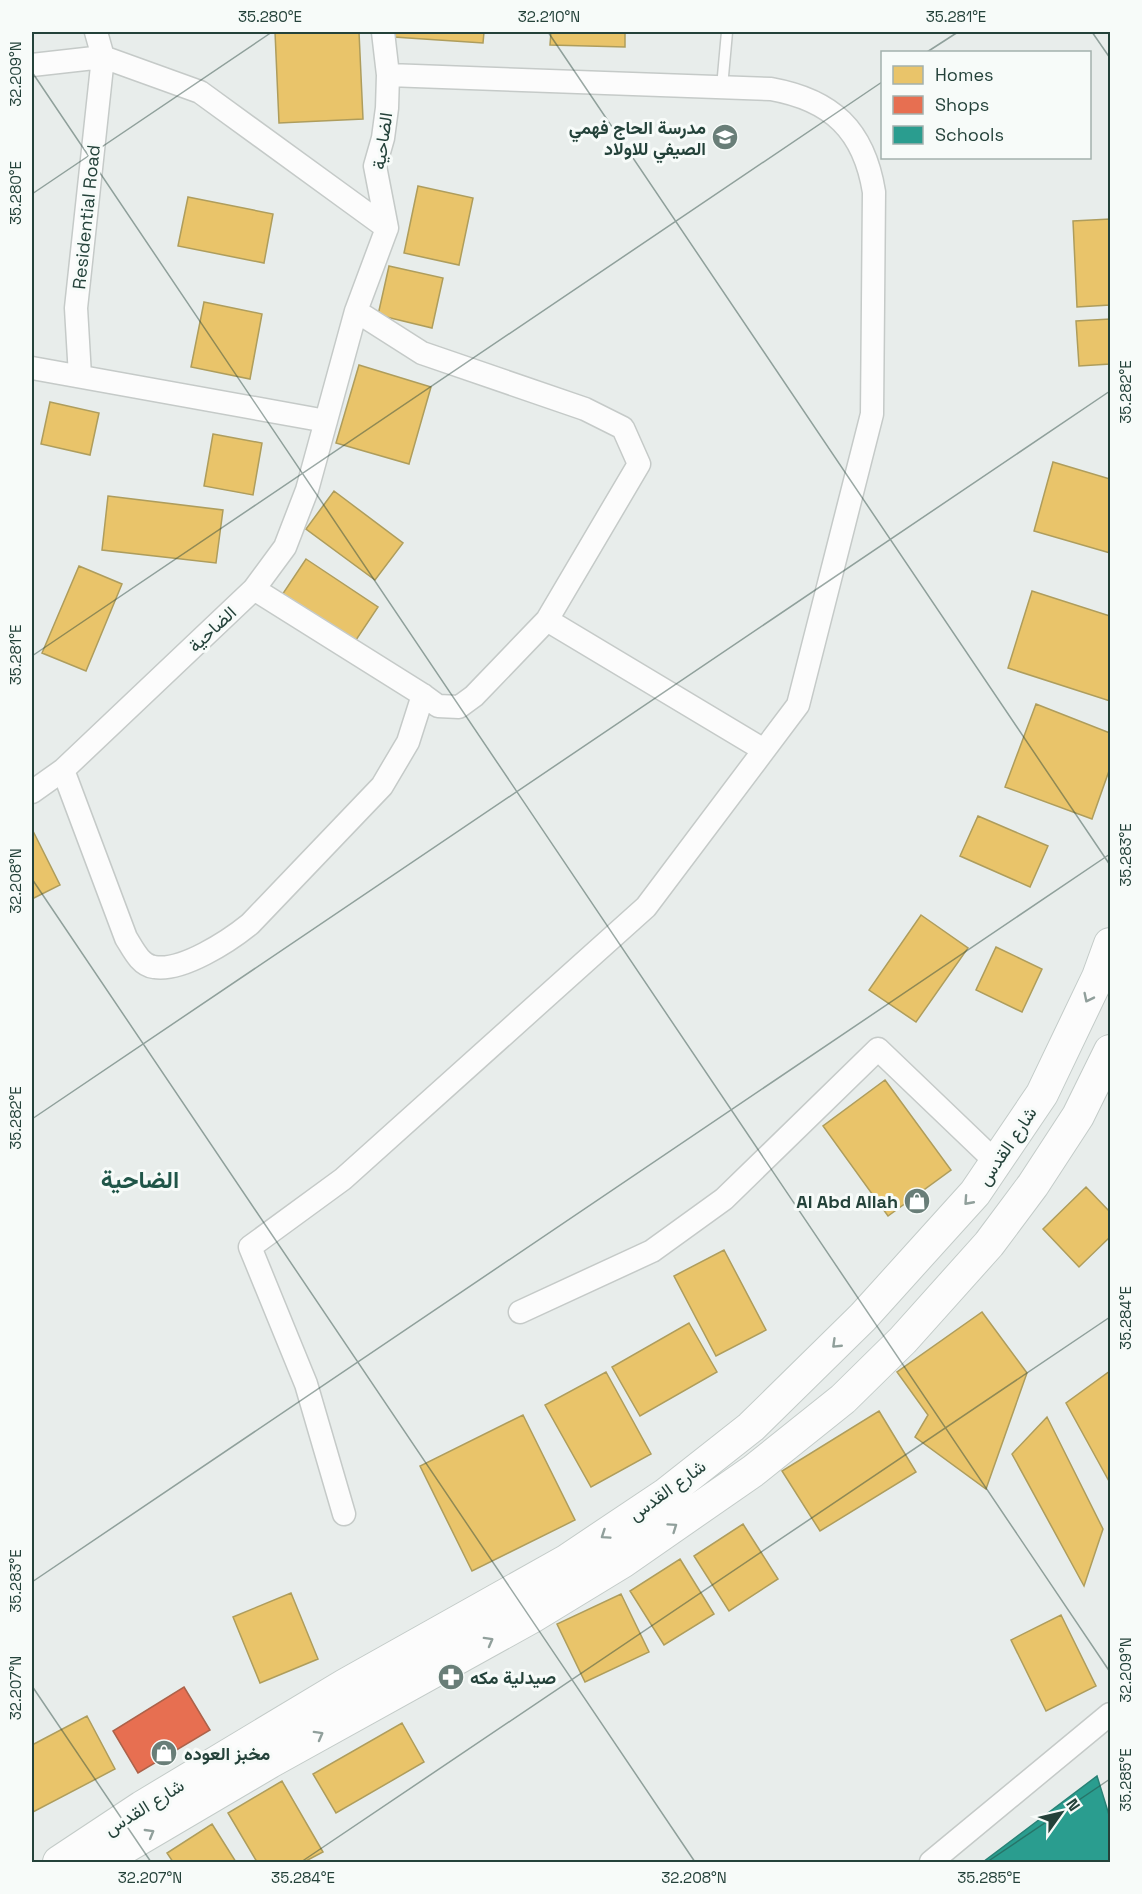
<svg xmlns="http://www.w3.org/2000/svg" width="1142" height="1894" font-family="'Space Grotesk',Vazirmatn,sans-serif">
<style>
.homes{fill:#e9c46a;stroke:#ae9d5c;stroke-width:1.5}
.shops{fill:#e76f51;stroke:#ac624a;stroke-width:1.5}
.schools{fill:#2a9d8f;stroke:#288276;stroke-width:1.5}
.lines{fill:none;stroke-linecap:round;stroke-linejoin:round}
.lane-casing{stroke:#c5cac8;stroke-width:13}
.street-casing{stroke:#c5cac8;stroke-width:25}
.secondary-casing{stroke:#c3cbc8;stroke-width:34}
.lane{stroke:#fcfcfc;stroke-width:10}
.street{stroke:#fcfcfc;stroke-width:22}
.secondary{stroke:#fcfcfc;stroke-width:32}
.oneway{stroke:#909f9b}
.ticks{fill:none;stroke:#24423a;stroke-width:1.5;stroke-opacity:0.45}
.labels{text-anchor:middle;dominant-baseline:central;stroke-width:6;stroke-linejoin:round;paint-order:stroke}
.poi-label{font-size:18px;font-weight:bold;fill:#24423a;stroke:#f7fbf9;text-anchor:end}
.street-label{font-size:18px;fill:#24423a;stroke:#f7fbf9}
.district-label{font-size:24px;font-weight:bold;fill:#1f5548;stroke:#f7fbf9}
.neatline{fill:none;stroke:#24423a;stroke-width:2}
.ticks-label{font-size:15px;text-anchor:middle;fill:#24423a}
</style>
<rect width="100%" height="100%" fill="#e8edeb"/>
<!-- homes -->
<path class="homes" d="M 275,32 L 359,32 L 363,119 L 279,123 Z
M 395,32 L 484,32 L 483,43 L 394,37 Z
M 551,32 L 625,32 L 625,47 L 550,45 Z
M 418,186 L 473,198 L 459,265 L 404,253 Z
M 188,197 L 273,214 L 264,263 L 178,246 Z
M 1110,219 L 1110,305 L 1077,307 L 1073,221 Z
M 389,266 L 443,278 L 432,328 L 378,315 Z
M 204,302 L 262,314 L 250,379 L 191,367 Z
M 1110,319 L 1110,364 L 1079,366 L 1076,321 Z
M 359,365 L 431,387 L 409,464 L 336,443 Z
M 50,402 L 99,413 L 90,455 L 41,444 Z
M 213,434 L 262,443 L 253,495 L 204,486 Z
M 1053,462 L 1110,479 L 1110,553 L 1034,531 Z
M 334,491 L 403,543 L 375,580 L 306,529 Z
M 108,496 L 223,510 L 216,563 L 102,550 Z
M 306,559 L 378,607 L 348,652 L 276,604 Z
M 79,566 L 122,584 L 86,671 L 42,653 Z
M 1032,591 L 1110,616 L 1110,701 L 1008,668 Z
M 1036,704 L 1110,733 L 1110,768 L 1092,819 L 1005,787 Z
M 978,816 L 1048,846 L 1030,887 L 960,856 Z
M 32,829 L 60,885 L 32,899 Z
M 921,915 L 968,948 L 916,1022 L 869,990 Z
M 996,947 L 1042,969 L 1022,1012 L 976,990 Z
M 885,1080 L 951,1170 L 888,1216 L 823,1126 Z
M 1086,1187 L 1110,1212 L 1110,1237 L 1079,1267 L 1043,1229 Z
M 724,1250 L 766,1330 L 716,1356 L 674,1276 Z
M 982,1312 L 1027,1373 L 986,1489 L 915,1437 L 928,1415 L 897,1372 Z
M 689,1323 L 717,1372 L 640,1416 L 612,1367 Z
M 1110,1371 L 1110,1483 L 1066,1403 Z
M 606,1372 L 651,1454 L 591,1487 L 545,1405 Z
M 879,1411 L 916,1472 L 820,1531 L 782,1471 Z
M 523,1415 L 575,1520 L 472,1571 L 420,1466 Z
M 1047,1417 L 1103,1529 L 1084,1586 L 1012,1454 Z
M 743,1524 L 778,1579 L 729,1611 L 694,1556 Z
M 680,1559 L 714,1614 L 664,1645 L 630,1591 Z
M 291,1593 L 318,1659 L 260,1683 L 233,1617 Z
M 621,1594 L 649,1652 L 585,1682 L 557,1624 Z
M 1061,1615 L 1096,1686 L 1046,1711 L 1011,1640 Z
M 87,1716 L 115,1769 L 33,1812 L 32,1810 L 32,1745 Z
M 402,1723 L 424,1762 L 336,1813 L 313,1774 Z
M 282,1781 L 323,1852 L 304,1862 L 257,1862 L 228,1813 Z
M 212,1824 L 236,1862 L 173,1862 L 167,1853 Z"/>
<!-- shops -->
<path class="shops" d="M 184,1687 L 210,1730 L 138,1773 L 113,1731 Z"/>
<!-- schools -->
<path class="schools" d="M 1097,1776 L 1110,1818 L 1110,1862 L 983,1862 Z"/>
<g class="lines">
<defs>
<path id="lane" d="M 722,87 L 727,32"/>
<path id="street" d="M 32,65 L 103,57 L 200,92 L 387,228
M 32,368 L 326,421
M 80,376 L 76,308 L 103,57 L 96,32
M 254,589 L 423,695 L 438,706 L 459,707 L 474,696 L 547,620 L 639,464 L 623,428 L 585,409 L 422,353 L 356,311
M 547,620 L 764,750
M 63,770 L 126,938 C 133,949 140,965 154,967 C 182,972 229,941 250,924 L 382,786 L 408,742 L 423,695
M 32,792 L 63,770 L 254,589 L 285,547 L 307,490 L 356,311 L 387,228 L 375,166 L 383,138 L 387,108 L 388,75 L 383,32
M 520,1312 L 652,1251 L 724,1199 L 878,1049 L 996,1162
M 344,1514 L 306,1384 L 250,1247 L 343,1179 L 646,907 L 798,705 L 872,414 L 874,192 C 864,130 832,100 771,89 L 388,75
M 931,1862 L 1110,1714"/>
<path id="secondary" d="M 59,1862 L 142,1807 L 345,1685 L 566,1561 L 666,1494 L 751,1427 L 863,1317 L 975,1193 L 1042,1094 L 1098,977 L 1110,944
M 100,1862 L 270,1762 L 530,1618 L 622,1562 L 753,1471 L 843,1399 L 903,1340 L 989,1244 L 1033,1185 L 1078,1116 L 1110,1051"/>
</defs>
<!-- lane casing -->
<use href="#lane" class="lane-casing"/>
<!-- street casing -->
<use href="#street" class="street-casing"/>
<!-- secondary casing -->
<use href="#secondary" class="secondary-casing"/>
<!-- lane -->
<use href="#lane" class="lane"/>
<!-- street -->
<use href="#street" class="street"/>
<!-- secondary -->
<use href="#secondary" class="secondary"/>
</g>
<!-- one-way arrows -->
<defs><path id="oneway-chevron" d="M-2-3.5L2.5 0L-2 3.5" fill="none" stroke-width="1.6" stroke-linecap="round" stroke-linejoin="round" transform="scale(1.5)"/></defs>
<g class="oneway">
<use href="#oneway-chevron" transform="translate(1088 998) rotate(116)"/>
<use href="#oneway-chevron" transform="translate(968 1201) rotate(132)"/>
<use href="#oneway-chevron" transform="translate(836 1344) rotate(136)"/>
<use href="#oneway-chevron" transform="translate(673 1527) rotate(-35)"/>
<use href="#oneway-chevron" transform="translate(605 1535) rotate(146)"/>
<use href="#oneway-chevron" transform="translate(489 1641) rotate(-29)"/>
<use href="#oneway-chevron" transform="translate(319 1735) rotate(-29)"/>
<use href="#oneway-chevron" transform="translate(150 1833) rotate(-30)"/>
</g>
<!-- ticks -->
<path class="ticks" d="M 548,32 L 1110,865M 1092,32 L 1110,58M 927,52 L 958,32M 32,72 L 1110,1672M 32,194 L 272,32M 32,656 L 882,82M 32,879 L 695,1862M 32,1119 L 1110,391M 32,1582 L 1110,854M 32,1686 L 151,1862M 301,1862 L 1110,1317M 987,1862 L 1110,1779"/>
<!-- icons -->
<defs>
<symbol id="school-disc" viewBox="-11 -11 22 22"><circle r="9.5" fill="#697e78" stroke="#f7fbf9"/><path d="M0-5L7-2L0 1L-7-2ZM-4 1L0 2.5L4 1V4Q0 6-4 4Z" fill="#fff"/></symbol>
<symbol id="shop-disc" viewBox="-11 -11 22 22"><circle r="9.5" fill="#697e78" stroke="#f7fbf9"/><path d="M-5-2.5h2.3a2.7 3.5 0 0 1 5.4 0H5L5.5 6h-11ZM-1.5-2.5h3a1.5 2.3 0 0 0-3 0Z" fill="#fff"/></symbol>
<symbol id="pharmacy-disc" viewBox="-11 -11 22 22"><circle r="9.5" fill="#697e78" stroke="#f7fbf9"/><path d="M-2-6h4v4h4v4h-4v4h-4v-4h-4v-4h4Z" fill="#fff"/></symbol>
</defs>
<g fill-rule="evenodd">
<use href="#school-disc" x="710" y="122" width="30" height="30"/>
<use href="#shop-disc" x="902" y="1186" width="30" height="30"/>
<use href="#pharmacy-disc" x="436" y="1662" width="30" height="30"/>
<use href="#shop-disc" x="149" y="1738" width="30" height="30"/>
</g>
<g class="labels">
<!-- poi labels -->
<g class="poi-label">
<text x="706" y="127">مدرسة الحاج فهمي<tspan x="706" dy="21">الصيفي للاولاد</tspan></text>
<text x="898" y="1201">Al Abd Allah</text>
<text x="470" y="1677" text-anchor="start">صيدلية مكه</text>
<text x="184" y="1753" text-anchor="start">مخبز العوده</text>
</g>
<!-- street labels -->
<g class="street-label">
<text transform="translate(382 141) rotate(-82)">الضاحية</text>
<text transform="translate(86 217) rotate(-84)">Residential Road</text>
<text transform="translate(212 629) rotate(-43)">الضاحية</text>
<text transform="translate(1007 1146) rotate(-56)">شارع القدس</text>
<text transform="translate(667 1490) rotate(-36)">شارع القدس</text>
<text transform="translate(144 1807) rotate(-32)">شارع القدس</text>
</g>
<!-- district labels -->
<g class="district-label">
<text x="140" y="1179">الضاحية</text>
</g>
</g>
<!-- border -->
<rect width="1142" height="1894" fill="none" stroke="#f7fbf9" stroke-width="66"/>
<!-- legend -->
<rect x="881" y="51" width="210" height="108" fill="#f7fbf9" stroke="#a3b1ad" stroke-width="1.5"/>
<rect x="893" y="66" width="30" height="18" fill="#e9c46a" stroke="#a3b1ad" stroke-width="1.5"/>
<text x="935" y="81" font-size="18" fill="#24423a">Homes</text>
<rect x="893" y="96" width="30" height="18" fill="#e76f51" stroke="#a3b1ad" stroke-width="1.5"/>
<text x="935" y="111" font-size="18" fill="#24423a">Shops</text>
<rect x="893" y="126" width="30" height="18" fill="#2a9d8f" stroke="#a3b1ad" stroke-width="1.5"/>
<text x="935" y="141" font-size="18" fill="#24423a">Schools</text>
<!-- north arrow -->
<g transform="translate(1061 1813) rotate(56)" stroke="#f7fbf9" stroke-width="4.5" paint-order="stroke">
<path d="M0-4.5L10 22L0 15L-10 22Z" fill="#24423a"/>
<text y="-9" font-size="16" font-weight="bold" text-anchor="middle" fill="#24423a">N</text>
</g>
<rect x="33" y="33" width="1076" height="1828" class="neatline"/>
<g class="ticks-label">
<text x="270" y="22">35.280°E</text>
<text x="549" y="22">32.210°N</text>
<text x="956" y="22">35.281°E</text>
<text transform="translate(16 74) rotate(-90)" y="5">32.209°N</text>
<text transform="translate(16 193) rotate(-90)" y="5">35.280°E</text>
<text transform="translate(1126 392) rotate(-90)" y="5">35.282°E</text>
<text transform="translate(16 655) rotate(-90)" y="5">35.281°E</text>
<text transform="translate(1126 855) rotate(-90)" y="5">35.283°E</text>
<text transform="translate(16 881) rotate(-90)" y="5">32.208°N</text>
<text transform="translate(16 1118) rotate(-90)" y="5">35.282°E</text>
<text transform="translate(1126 1318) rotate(-90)" y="5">35.284°E</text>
<text transform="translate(16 1581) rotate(-90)" y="5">35.283°E</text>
<text transform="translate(1126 1670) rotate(-90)" y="5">32.209°N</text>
<text transform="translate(16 1688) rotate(-90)" y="5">32.207°N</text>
<text transform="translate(1126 1780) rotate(-90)" y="5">35.285°E</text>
<text x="150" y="1883">32.207°N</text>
<text x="303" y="1883">35.284°E</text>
<text x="694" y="1883">32.208°N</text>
<text x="989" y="1883">35.285°E</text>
</g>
</svg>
